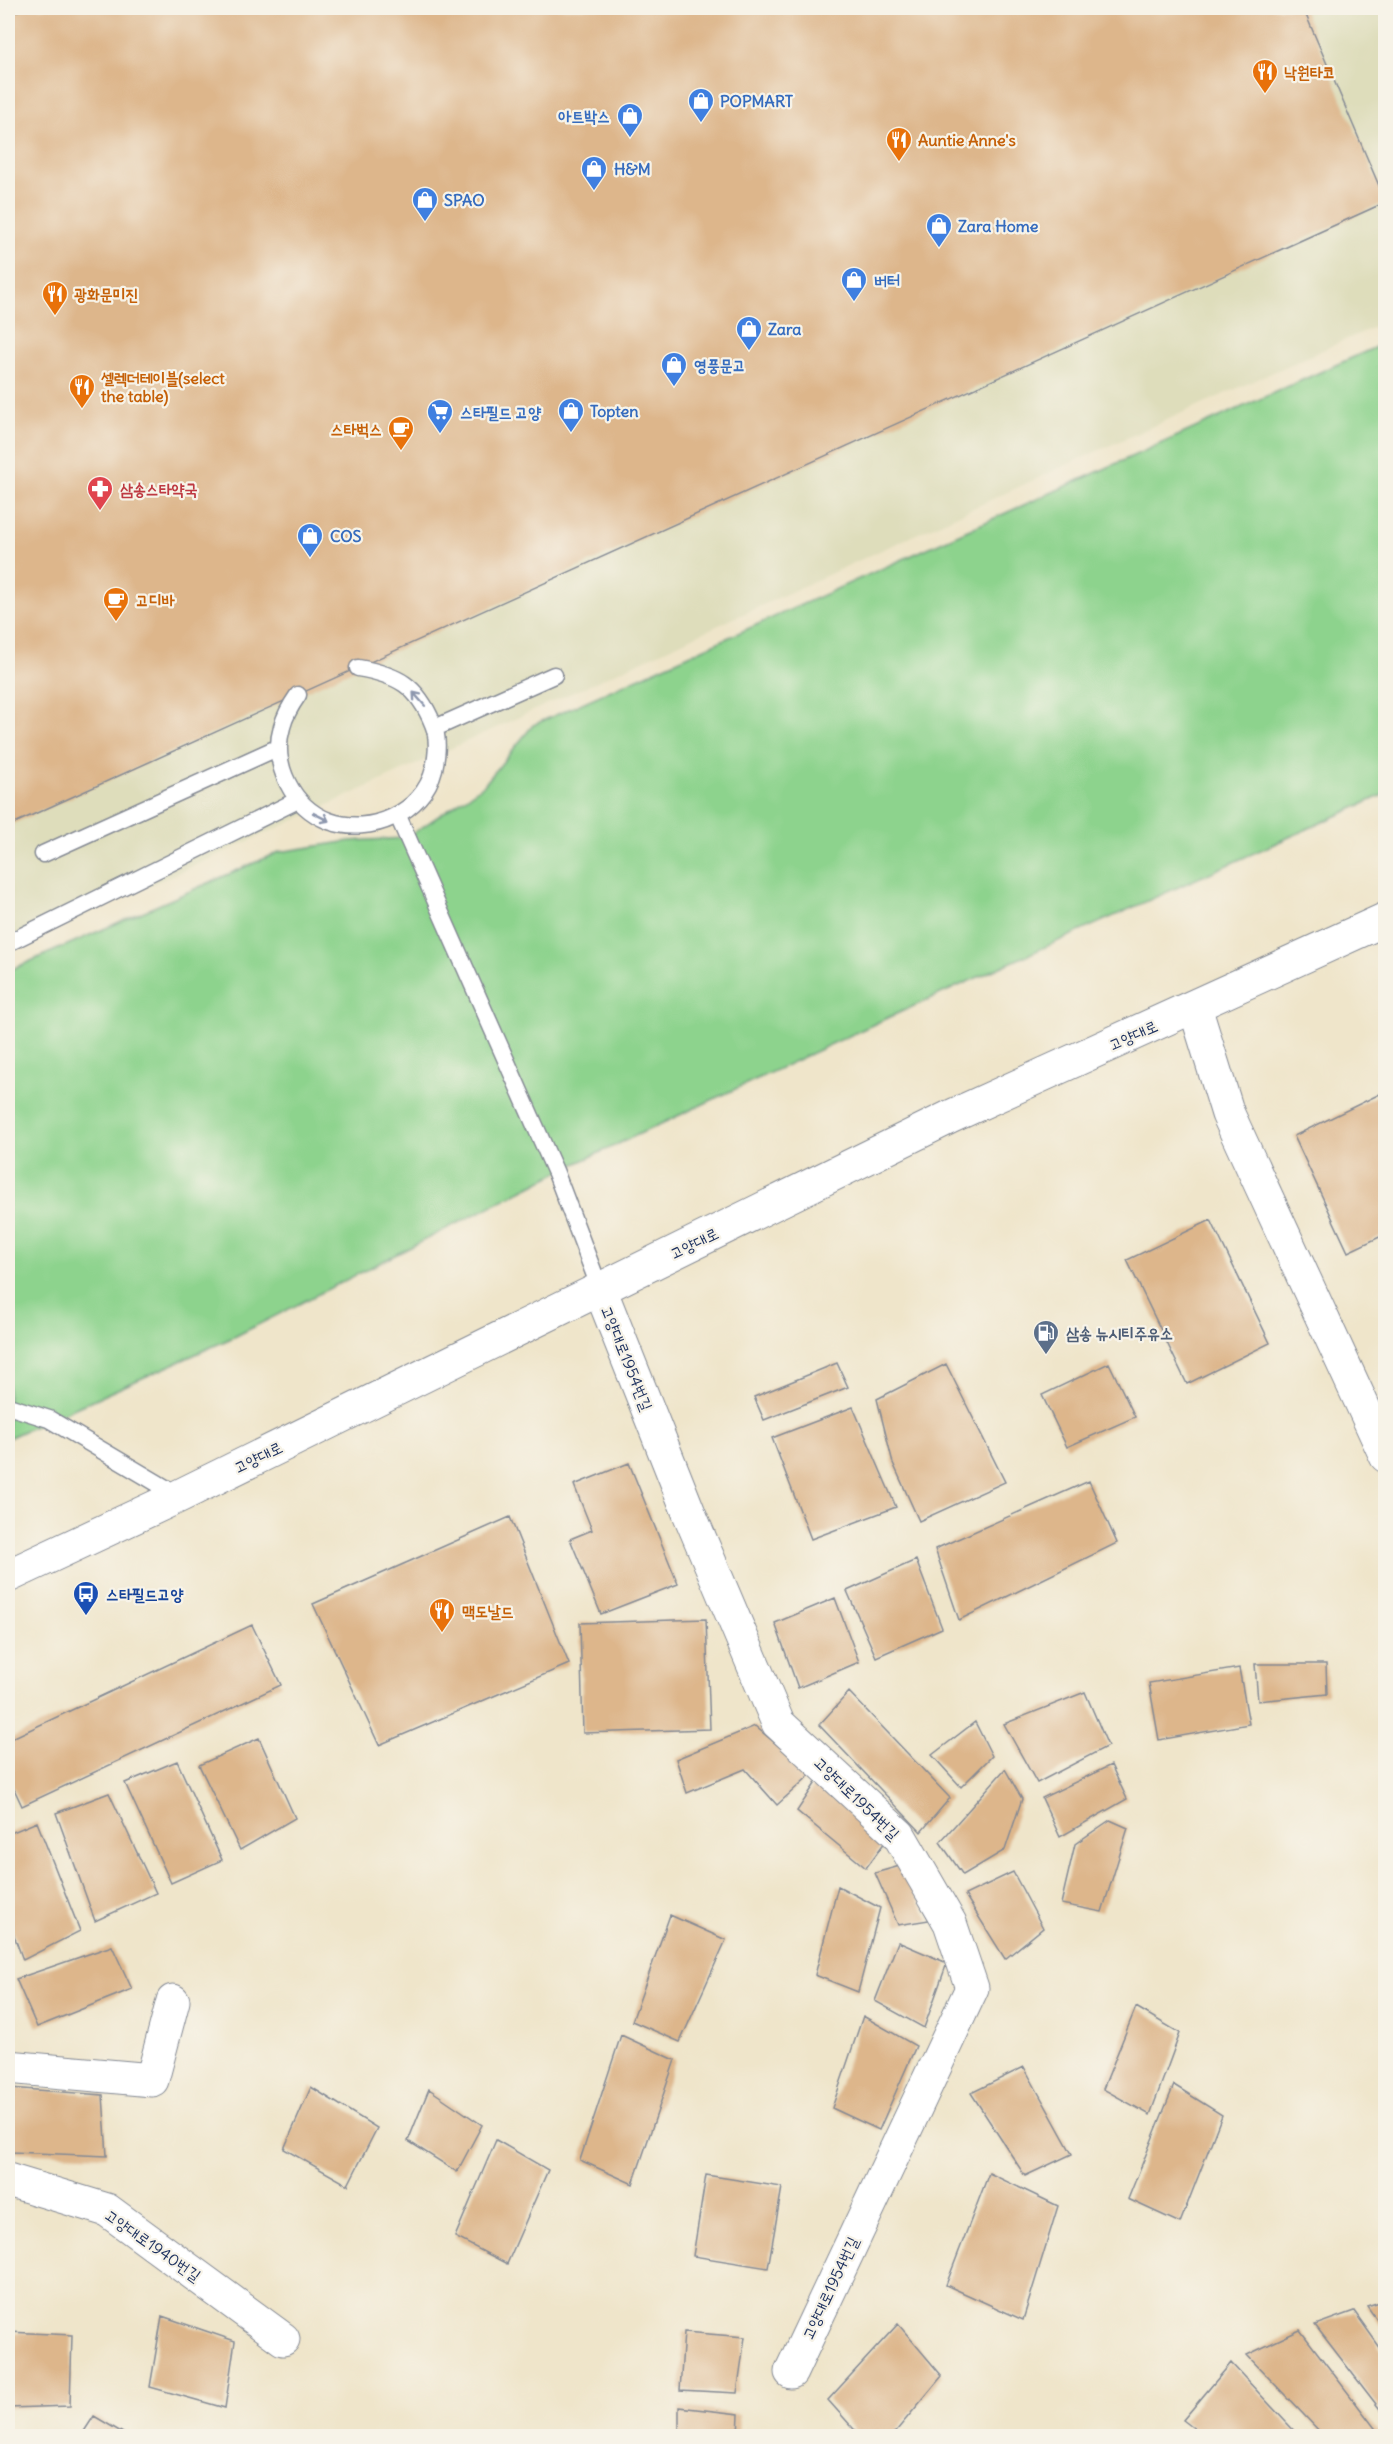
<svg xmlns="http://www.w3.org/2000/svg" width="1393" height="2444" font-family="Delius,'Poor Story',sans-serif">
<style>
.built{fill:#deddbb}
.green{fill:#8dd38d;stroke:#548176;stroke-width:1.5}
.building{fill:#ddb68b}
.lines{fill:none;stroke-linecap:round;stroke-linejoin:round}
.lane-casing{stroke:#858a94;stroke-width:19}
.street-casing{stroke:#858a94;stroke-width:35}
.primary-casing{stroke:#858a94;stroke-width:35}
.lane{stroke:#fff;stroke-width:16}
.street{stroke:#fff;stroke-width:33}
.primary{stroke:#fff;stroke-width:33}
.oneway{stroke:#8d97ae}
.labels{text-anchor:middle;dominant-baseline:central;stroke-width:4.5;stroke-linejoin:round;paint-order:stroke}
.food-label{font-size:16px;font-weight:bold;fill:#c56008;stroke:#f7f3e8;text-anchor:start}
.shop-label{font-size:16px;font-weight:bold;fill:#366cbe;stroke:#f7f3e8;text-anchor:start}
.health-label{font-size:16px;font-weight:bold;fill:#be3a42;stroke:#f7f3e8;text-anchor:start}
.street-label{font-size:16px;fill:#1b2f5e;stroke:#f7f3e8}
.service-label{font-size:16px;font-weight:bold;fill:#4e5e75;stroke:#f7f3e8;text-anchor:start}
.transit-label{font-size:16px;font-weight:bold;fill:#164399;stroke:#f7f3e8;text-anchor:start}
</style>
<rect width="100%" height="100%" fill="#f7f3e8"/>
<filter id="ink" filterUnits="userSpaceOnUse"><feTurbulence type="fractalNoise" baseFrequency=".0167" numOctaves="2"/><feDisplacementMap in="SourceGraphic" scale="12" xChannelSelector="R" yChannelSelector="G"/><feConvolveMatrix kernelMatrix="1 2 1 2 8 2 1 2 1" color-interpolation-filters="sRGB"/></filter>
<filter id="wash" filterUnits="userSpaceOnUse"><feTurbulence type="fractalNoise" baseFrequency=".008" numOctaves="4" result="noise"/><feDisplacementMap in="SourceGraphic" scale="24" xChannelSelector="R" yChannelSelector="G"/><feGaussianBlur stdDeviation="1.35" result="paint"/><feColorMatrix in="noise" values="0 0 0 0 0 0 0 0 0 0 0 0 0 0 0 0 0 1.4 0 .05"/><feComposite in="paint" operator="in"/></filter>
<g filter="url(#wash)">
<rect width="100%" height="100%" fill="#efe5ca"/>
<!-- built -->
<path class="built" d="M 8,8 L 1385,8 L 1385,322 L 1062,467 L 313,812 L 8,949 Z"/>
<!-- green -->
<path class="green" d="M 1385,343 L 1385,794 L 885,1019 L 556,1173 L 236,1336 L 8,1438 L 8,971 L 279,852 L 350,841 L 406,838 L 484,785 L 533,725 Z"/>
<g id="blocks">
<!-- building -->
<path class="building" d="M 25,8 L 1303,8 L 1386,202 L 8,826 L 8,15 Z
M 1386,1091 L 1386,1234 L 1348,1252 L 1294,1136 Z
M 1211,1220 L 1270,1343 L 1187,1384 L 1127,1260 Z
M 837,1363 L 848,1387 L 764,1420 L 754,1397 Z
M 1109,1363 L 1135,1417 L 1067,1447 L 1042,1395 Z
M 946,1364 L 1005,1482 L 919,1521 L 893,1463 L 877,1399 Z
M 853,1407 L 896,1507 L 811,1539 L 772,1438 Z
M 629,1463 L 678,1584 L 601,1614 L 570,1539 L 592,1530 L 574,1485 Z
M 1089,1481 L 1117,1543 L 959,1620 L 935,1549 Z
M 510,1517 L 569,1664 L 379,1745 L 313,1604 Z
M 916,1560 L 942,1628 L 876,1657 L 847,1591 Z
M 835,1598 L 859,1662 L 798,1688 L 775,1623 Z
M 706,1619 L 710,1729 L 583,1733 L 580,1623 Z
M 252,1625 L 281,1685 L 22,1806 L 8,1776 L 8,1740 Z
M 1255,1664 L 1326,1664 L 1327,1694 L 1258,1701 Z
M 1239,1668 L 1249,1724 L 1159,1740 L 1149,1683 Z
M 849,1692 L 950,1798 L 921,1832 L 819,1725 Z
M 1085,1692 L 1108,1746 L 1037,1783 L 1004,1724 Z
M 975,1722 L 992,1756 L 961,1787 L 932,1755 Z
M 755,1726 L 811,1774 L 777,1805 L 745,1769 L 687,1793 L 676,1759 Z
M 259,1738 L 295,1818 L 240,1850 L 199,1765 Z
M 177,1761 L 222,1860 L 171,1883 L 125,1783 Z
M 1111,1765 L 1127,1799 L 1060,1837 L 1042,1798 Z
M 1005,1769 L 1022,1799 L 1005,1850 L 963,1875 L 940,1842 Z
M 817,1781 L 885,1842 L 866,1868 L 797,1811 Z
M 109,1793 L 156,1893 L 95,1921 L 56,1813 Z
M 1110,1820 L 1128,1828 L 1102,1912 L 1061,1904 L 1075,1844 Z
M 37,1822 L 80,1931 L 23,1960 L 8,1919 L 8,1834 Z
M 900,1866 L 929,1920 L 898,1925 L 875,1873 Z
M 1013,1872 L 1043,1928 L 1005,1959 L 965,1895 Z
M 838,1886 L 880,1908 L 858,1992 L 815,1975 Z
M 670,1915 L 726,1940 L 680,2042 L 632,2021 Z
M 898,1942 L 947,1963 L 924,2028 L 875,2001 Z
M 112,1946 L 132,1989 L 37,2027 L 16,1979 Z
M 1136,2007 L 1180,2033 L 1150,2115 L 1103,2089 Z
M 863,2016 L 916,2046 L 879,2130 L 832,2108 Z
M 621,2035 L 675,2060 L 633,2184 L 580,2160 Z
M 1024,2067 L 1072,2154 L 1025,2176 L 971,2093 Z
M 1174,2085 L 1222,2115 L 1180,2223 L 1128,2199 Z
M 311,2087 L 377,2128 L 348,2185 L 284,2149 Z
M 10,2088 L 103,2095 L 107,2156 L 11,2152 Z
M 429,2089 L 482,2125 L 457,2172 L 408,2141 Z
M 496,2140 L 548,2170 L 507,2264 L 455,2237 Z
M 989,2173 L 1058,2206 L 1023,2320 L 946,2285 Z
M 706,2175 L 782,2187 L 768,2268 L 693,2256 Z
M 1386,2300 L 1386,2333 L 1367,2306 Z
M 1354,2311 L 1386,2356 L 1386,2417 L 1315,2325 Z
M 162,2316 L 235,2341 L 225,2408 L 150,2387 Z
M 898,2324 L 942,2376 L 892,2436 L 860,2436 L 828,2400 Z
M 1300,2330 L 1381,2436 L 1324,2436 L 1247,2355 Z
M 8,2332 L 72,2335 L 70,2406 L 8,2408 Z
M 684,2332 L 745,2337 L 737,2393 L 680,2390 Z
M 1231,2363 L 1299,2436 L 1204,2436 L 1183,2420 Z
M 679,2407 L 739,2414 L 738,2436 L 679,2436 Z
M 94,2416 L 128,2436 L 81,2436 Z"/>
</g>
</g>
<g filter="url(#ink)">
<use href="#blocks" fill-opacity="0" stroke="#858a94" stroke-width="1.5"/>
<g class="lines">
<defs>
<path id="lane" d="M 298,695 C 291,705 285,715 282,727 C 271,764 292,807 329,821 C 370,836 423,813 434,769 C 437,755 439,738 433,724 C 417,685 398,675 358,668
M 435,728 L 554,675
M 398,816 L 556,1173 L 600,1289
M 43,854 L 279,747
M 8,943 L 298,800
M 8,1406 L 49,1419 L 179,1496"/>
<path id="street" d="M 1195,1007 L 1228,1114 L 1386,1456
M 600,1289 L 689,1513 L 778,1723 L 899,1835 L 950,1923 L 972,1988 L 791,2372
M 8,2067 L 152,2080 L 173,2001
M 8,2180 L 107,2210 L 283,2339"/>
<path id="primary" d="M 8,1576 L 179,1496 L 952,1116 L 1386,919"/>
</defs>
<!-- lane casing -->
<use href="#lane" class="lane-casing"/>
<!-- street casing -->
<use href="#street" class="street-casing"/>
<!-- primary casing -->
<use href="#primary" class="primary-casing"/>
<!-- lane -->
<use href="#lane" class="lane"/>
<!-- street -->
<use href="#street" class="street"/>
<!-- primary -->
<use href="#primary" class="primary"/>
</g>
<!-- one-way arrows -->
<defs><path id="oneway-shaft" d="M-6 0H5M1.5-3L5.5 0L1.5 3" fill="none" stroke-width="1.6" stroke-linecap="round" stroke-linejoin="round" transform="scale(1.5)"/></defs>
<g class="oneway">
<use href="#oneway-shaft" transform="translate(419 699) rotate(-131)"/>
<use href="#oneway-shaft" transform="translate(321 817) rotate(27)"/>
</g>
</g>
<!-- icons -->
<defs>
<symbol id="restaurant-pin" viewBox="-11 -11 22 30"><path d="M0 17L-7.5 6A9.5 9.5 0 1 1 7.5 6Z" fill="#e8710a" stroke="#f7f3e8"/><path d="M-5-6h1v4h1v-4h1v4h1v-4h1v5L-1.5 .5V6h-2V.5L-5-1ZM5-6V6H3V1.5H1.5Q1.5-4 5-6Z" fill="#fff"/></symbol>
<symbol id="shop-pin" viewBox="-11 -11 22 30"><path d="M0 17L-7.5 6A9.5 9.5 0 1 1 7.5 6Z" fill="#3f7fe0" stroke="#f7f3e8"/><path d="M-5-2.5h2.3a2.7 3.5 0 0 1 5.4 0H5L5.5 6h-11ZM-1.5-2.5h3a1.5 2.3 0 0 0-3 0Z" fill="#fff"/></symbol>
<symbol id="supermarket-pin" viewBox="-11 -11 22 30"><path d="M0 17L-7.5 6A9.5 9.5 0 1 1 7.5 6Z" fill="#3f7fe0" stroke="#f7f3e8"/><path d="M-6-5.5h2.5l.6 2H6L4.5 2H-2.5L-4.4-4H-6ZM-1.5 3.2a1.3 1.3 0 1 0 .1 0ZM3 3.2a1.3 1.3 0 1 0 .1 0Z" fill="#fff"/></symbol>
<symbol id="cafe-pin" viewBox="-11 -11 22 30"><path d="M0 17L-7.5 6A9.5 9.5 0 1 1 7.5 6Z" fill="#e8710a" stroke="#f7f3e8"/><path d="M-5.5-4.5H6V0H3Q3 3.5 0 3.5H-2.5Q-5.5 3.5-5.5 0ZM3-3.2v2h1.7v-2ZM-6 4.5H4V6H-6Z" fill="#fff"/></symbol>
<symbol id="pharmacy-pin" viewBox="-11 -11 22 30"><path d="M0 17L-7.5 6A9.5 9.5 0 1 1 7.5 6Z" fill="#e0444e" stroke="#f7f3e8"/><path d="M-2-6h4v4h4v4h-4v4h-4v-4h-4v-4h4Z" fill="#fff"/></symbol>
<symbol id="fuel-pin" viewBox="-11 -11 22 30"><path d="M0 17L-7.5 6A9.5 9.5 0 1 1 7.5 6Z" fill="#5c6f8a" stroke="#f7f3e8"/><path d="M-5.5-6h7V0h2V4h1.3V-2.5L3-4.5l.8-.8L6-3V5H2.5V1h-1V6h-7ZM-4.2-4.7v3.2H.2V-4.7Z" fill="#fff"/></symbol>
<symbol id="bus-pin" viewBox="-11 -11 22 30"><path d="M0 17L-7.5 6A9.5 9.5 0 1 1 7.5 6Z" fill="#1a4fb4" stroke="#f7f3e8"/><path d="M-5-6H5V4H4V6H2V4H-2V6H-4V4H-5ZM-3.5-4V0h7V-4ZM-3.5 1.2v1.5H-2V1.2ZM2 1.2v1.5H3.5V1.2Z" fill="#fff"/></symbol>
</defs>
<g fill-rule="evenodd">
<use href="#restaurant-pin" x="1250" y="57" width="30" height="40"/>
<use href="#shop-pin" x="686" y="86" width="30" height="40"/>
<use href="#shop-pin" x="615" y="101" width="30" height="40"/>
<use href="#restaurant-pin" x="884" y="125" width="30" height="40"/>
<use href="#shop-pin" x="579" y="154" width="30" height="40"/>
<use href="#shop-pin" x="410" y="185" width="30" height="40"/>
<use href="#shop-pin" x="924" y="211" width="30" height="40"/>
<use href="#shop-pin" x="839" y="265" width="30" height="40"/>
<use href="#restaurant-pin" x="40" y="279" width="30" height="40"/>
<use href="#shop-pin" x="734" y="314" width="30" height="40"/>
<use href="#shop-pin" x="659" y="350" width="30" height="40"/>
<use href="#restaurant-pin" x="67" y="372" width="30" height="40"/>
<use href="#shop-pin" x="556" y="396" width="30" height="40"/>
<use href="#supermarket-pin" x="425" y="397" width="30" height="40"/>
<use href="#cafe-pin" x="386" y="414" width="30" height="40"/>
<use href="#pharmacy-pin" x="85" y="474" width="30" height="40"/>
<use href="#shop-pin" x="295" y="521" width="30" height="40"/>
<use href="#cafe-pin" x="101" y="585" width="30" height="40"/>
<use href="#fuel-pin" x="1031" y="1318" width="30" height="40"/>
<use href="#bus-pin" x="71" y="1579" width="30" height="40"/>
<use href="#restaurant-pin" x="427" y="1596" width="30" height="40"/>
</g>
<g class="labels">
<!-- food labels -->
<g class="food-label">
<text x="1284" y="72">낙원타코</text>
<text x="918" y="140">Auntie Anne's</text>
<text x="74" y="294">광화문미진</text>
<text x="101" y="378">셀렉더테이블(select<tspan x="101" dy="18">the table)</tspan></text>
<text x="382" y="429" text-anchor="end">스타벅스</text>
<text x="136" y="600">고디바</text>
<text x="462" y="1611">맥도날드</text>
</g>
<!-- shop labels -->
<g class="shop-label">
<text x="720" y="101">POPMART</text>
<text x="610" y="116" text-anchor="end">아트박스</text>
<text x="614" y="169">H&amp;M</text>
<text x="444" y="200">SPAO</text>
<text x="958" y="226">Zara Home</text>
<text x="874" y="280">버터</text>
<text x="768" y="329">Zara</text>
<text x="694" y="365">영풍문고</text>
<text x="590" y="411">Topten</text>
<text x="460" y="412">스타필드 고양</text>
<text x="330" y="536">COS</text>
</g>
<!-- health labels -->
<g class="health-label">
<text x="120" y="489">삼송스타약국</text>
</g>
<!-- street labels -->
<g class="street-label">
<text transform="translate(1133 1035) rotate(-24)">고양대로</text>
<text transform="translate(694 1243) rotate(-26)">고양대로</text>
<text transform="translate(627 1358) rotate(68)">고양대로1954번길</text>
<text transform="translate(258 1457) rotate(-26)">고양대로</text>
<text transform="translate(857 1798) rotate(44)">고양대로1954번길</text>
<text transform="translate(153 2245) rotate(35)">고양대로1940번길</text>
<text transform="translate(830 2288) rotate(-65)">고양대로1954번길</text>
</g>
<!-- service labels -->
<g class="service-label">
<text x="1066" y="1333">삼송 뉴시티주유소</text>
</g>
<!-- transit labels -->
<g class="transit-label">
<text x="106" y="1594">스타필드고양</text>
</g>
</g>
<!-- margin -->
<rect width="1393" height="2444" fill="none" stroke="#f7f3e8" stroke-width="30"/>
</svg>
